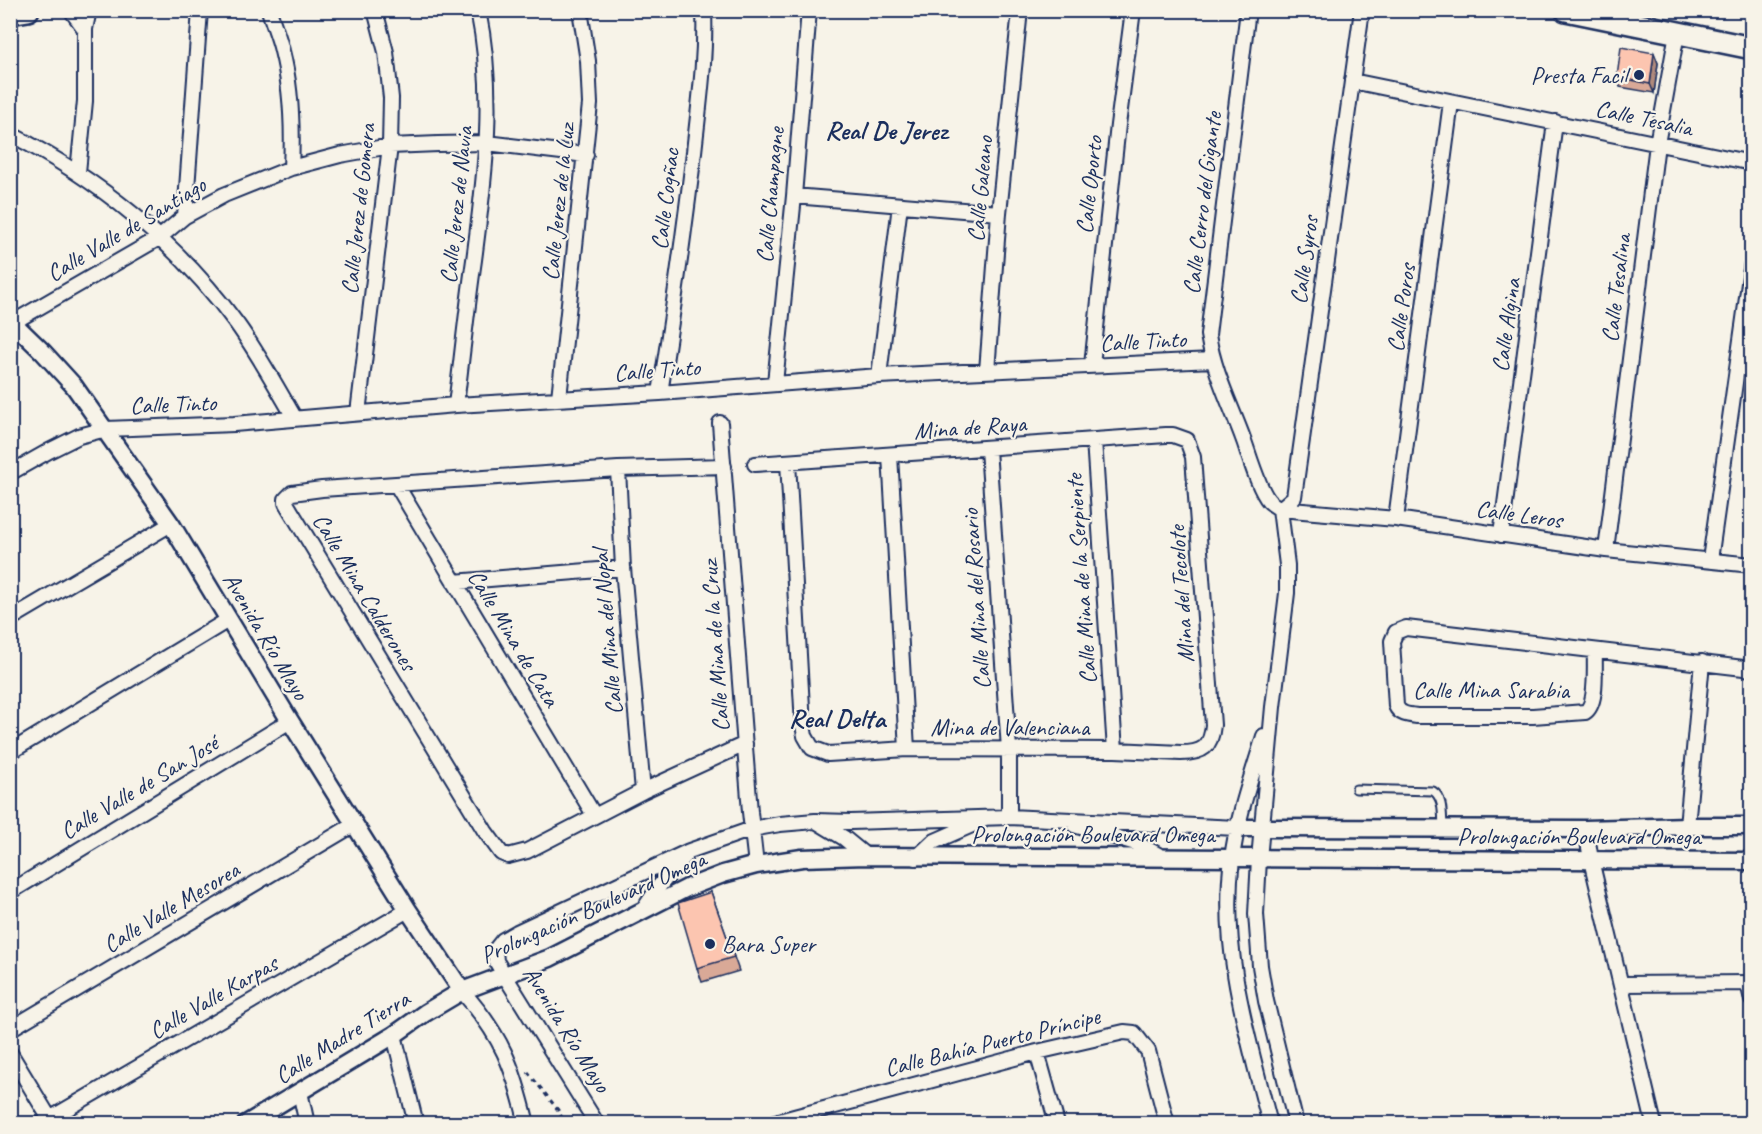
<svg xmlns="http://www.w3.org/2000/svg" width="1762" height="1134" font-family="Caveat,sans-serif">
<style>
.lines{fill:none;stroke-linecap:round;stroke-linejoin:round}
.service-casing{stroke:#1b2f5e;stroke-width:11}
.minor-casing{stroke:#1b2f5e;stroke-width:18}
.tertiary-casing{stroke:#1b2f5e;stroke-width:21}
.primary-casing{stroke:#1b2f5e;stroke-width:26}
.path{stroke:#1b2f5e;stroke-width:3;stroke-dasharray:4.5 4.5;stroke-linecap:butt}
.service{stroke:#f7f3e8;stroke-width:7}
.minor{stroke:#f7f3e8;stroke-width:14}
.tertiary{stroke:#f7f3e8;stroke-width:16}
.primary{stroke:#f7f3e8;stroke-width:21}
.wall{fill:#d9a997;stroke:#1b2f5e;stroke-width:1.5}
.shaded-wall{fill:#b08a7b;stroke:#1b2f5e;stroke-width:1.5}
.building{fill:#fcc5b0;stroke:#1b2f5e;stroke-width:1.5}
.poi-dot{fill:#1b2f5e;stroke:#f7f3e8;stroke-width:2}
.labels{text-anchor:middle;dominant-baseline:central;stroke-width:4.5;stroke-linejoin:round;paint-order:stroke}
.poi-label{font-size:24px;fill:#1b2f5e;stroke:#f7f3e8;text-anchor:end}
.street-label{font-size:24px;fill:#1b2f5e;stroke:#f7f3e8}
.quarter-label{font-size:27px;font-weight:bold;fill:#1b2f5e;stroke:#f7f3e8}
</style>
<rect width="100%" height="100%" fill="#f7f3e8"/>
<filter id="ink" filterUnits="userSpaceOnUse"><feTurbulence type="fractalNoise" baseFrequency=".0167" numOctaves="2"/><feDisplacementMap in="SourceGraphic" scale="12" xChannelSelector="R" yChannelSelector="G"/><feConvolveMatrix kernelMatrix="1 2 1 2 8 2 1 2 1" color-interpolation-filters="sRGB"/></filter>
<g filter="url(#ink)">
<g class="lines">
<defs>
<path id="service" d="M 1356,789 L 1433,791 C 1444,798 1442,816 1443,828"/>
<path id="minor" d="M 71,10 L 85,29
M 269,10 C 273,24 279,37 282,51 C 292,90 293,128 291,168
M 1248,10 L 1208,335 C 1214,373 1231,405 1244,441 C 1249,455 1259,490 1269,501 C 1272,504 1277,507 1280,509 L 1287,565 L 1287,593 L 1273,707 L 1259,859 L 1256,914 L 1260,966 L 1266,1001 L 1296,1124
M 1352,81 L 1752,163
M 10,134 C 97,178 179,244 237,324 C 258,353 276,386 294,417
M 78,172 L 85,101 L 85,29 L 89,10
M 794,196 L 999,213
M 185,216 L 200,10
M 10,324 L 159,238 L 185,216 L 224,195 L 291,168 L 340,155 L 390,146 L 438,144 L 487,143 L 586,155
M 1092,365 L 1118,125 L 1133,10
M 987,371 L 999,213 L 1020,10
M 879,376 L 900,205
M 775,383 L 794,196 L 809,10
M 660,393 C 673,313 684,233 694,152 C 699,105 706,58 704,10
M 559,398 L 590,104 L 588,61 L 580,10
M 456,405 C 462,356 467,308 474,260 C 485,174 496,97 478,10
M 358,413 L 390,146 L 391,98 L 386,52 L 375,10
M 720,423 L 750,812 L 756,865
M 1094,440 L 1115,750
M 988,449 L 1009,749 L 1009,817
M 890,455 L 907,749
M 755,464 L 1166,435 L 1173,435 L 1187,440 L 1193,457 L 1213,725 C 1211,747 1203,753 1181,753 L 1115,750 L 907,749 L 828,754 L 812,748 L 805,736 L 803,725 L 788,462
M 724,466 L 618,469 L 322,489 L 292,493 L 286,499 L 286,503 L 485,831 L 501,853 L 508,856 L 527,851 L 643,791 L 745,744
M 618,469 L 623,568 L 643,791
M 10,473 L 49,451 L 79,436 L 106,429 L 234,424 L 456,405 L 660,393 L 879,376 L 1212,360
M 396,484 L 594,815
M 1280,509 L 1294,497 L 1362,10
M 1280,509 L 1396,519 L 1606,550 L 1752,565
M 1396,519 L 1451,102
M 1501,535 L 1555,122
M 1606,550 L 1657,144 L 1677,33
M 1710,560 L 1752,262
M 454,582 L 623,568
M 10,619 L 171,524
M 1595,651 C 1594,666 1598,704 1585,712 L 1533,716 L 1418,716 C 1410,715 1400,715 1396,706 L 1392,641 L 1396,632 L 1406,628 L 1752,669
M 1264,736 C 1252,776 1237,817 1232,859 C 1220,950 1248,1037 1270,1124
M 10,752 L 228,620
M 816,821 L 844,838 L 866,856
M 1074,825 L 1136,843 L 1162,857
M 1687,826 L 1702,662
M 1586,829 L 1591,860 L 1654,1124
M 916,858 L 933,842 L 981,821
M 10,892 L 290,721
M 644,909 L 660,885 L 686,855
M 1748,983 L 1752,1000
M 1622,984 L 1752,983
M 462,991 C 502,1036 513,1066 527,1124
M 10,1029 L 355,824
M 394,1035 L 416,1124
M 1037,1052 L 1057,1124
M 10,1053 L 53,1124
M 300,1092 L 307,1124
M 41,1124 L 408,910
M 597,1124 L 505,976 L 496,961 L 495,950 L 503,940 L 517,932 L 689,851 L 752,829 L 780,824 L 815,821 L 851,822 L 1009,817 L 1237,828
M 768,1124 L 1037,1052 L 1124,1032 L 1134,1033 L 1148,1051 L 1167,1124"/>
<path id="tertiary" d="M 10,320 L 43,352 L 74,386 L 171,524 L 290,721 L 408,910 L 462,991
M 1237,828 L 1586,829 L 1687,826 L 1752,826
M 246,1124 L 394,1035 L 425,1013 L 462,991 L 550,958 L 687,888 L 723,874 L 756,865 L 802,858 L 866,856 L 1752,861"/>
<path id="primary" d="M 1566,10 L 1752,48
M 10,13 L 28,10"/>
</defs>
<!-- service casing -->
<use href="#service" class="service-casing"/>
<!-- minor casing -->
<use href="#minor" class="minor-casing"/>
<!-- tertiary casing -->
<use href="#tertiary" class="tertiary-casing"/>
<!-- primary casing -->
<use href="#primary" class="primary-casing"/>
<!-- path -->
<path class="path" d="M 528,1072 L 558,1110 L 565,1124"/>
<!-- service -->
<use href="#service" class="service"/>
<!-- minor -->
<use href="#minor" class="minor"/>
<!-- tertiary -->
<use href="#tertiary" class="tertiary"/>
<!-- primary -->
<use href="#primary" class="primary"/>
</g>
<!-- wall -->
<path class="wall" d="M 1654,53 L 1658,63 L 1654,93 L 1620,87 L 1617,77 Z
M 711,892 L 739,971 L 702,982 L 697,968 Z"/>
<!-- shaded-wall -->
<path class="shaded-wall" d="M 1654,53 L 1658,63 L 1654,93 L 1650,84 Z"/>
<!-- building -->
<path class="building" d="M 1621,47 L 1654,53 L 1650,84 L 1617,77 Z
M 711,892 L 734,957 L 697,968 L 678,903 Z"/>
</g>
<!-- markers -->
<g class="poi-dot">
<circle cx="1639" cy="75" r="6"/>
<circle cx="710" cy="944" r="6"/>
</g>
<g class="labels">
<!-- poi labels -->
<g class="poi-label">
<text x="1627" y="75">Presta Facil</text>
<text x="722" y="944" text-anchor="start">Bara Super</text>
</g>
<!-- street labels -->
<g class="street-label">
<text transform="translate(1644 118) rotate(12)">Calle Tesalia</text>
<text transform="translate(1089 185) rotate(-84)">Calle Oporto</text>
<text transform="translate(980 189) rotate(-85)">Calle Galeano</text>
<text transform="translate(770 195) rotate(-85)">Calle Champagne</text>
<text transform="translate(665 199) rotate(-83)">Calle Cogñac</text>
<text transform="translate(558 202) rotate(-84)">Calle Jerez de la Luz</text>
<text transform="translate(1202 203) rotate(-83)">Calle Cerro del Gigante</text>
<text transform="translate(456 205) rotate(-84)">Calle Jerez de Navia</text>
<text transform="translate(358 209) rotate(-84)">Calle Jerez de Gomera</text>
<text transform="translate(126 229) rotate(-31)">Calle Valle de Santiago</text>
<text transform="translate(1304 260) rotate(-82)">Calle Syros</text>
<text transform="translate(1616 288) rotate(-83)">Calle Tesalina</text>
<text transform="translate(1401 308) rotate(-82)">Calle Poros</text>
<text transform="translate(1506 325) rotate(-82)">Calle Algina</text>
<text transform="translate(1143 341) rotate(-3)">Calle Tinto</text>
<text transform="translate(657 370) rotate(-4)">Calle Tinto</text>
<text transform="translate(173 404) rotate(-2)">Calle Tinto</text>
<text transform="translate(970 427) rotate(-4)">Mina de Raya</text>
<text transform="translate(1519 514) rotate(8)">Calle Leros</text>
<text transform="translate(1081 579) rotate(-94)">Calle Mina de la Serpiente</text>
<text transform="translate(365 592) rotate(59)">Calle Mina Calderones</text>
<text transform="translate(1181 594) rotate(-94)">Mina del Tecolote</text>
<text transform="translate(976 599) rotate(-94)">Calle Mina del Rosario</text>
<text transform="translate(607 632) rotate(-95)">Calle Mina del Nopal</text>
<text transform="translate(266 636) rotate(59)">Avenida Río Mayo</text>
<text transform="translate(514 638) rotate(59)">Calle Mina de Cata</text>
<text transform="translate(715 646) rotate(-94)">Calle Mina de la Cruz</text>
<text x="1491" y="690">Calle Mina Sarabia</text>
<text x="1010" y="727">Mina de Valenciana</text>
<text transform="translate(139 787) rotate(-31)">Calle Valle de San José</text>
<text x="1093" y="834">Prolongación Boulevard Omega</text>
<text x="1579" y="836">Prolongación Boulevard Omega</text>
<text transform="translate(171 907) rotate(-31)">Calle Valle Mesorea</text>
<text transform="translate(593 907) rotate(-24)">Prolongación Boulevard Omega</text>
<text transform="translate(213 997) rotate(-30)">Calle Valle Karpas</text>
<text transform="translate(567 1029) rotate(58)">Avenida Río Mayo</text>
<text transform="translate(342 1037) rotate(-32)">Calle Madre Tierra</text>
<text transform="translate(992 1042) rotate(-14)">Calle Bahía Puerto Príncipe</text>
</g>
<!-- quarter labels -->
<g class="quarter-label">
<text x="886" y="130">Real De Jerez</text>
<text x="837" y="718">Real Delta</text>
</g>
</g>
<!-- margin -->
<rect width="1762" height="1134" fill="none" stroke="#f7f3e8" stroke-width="36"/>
<rect x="18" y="18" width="1726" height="1098" fill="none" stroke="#1b2f5e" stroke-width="2" filter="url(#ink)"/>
</svg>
